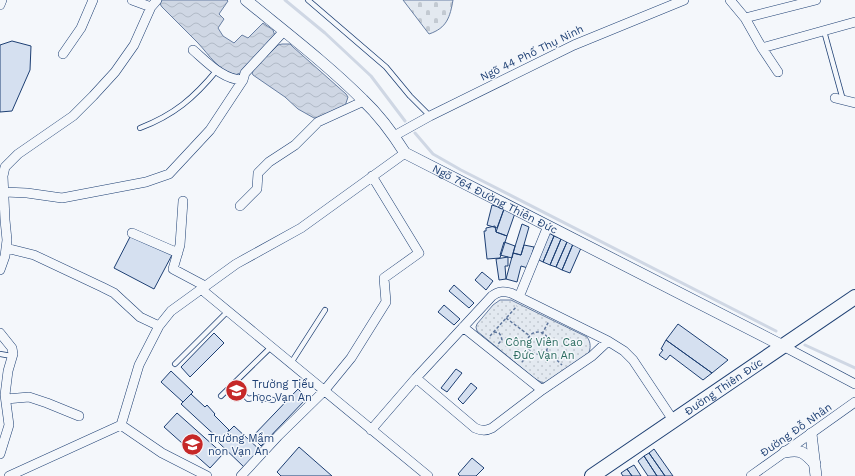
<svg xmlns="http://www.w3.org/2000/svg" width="855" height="476" font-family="'Work Sans',sans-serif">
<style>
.green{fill:url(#green-dots);stroke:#687fa3}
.cemetery{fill:url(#cemetery-stones);stroke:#687fa3}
.water{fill:url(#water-waves);stroke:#687fa3}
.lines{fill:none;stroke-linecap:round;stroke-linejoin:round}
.stream{stroke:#cfd7e4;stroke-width:3}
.building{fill:#d5e0f0;stroke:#1d3f73}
.service-casing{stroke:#1d3f73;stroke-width:6}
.minor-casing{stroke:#1d3f73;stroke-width:10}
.tertiary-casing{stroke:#1d3f73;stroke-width:12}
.primary-casing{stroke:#1d3f73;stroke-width:16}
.path{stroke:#5e769c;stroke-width:1.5;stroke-dasharray:3 2;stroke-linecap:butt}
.service{stroke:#f4f7fb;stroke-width:4.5}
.minor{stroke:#f4f7fb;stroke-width:9}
.tertiary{stroke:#f4f7fb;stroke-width:11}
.primary{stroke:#f4f7fb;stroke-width:14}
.labels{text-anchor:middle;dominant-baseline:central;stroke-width:3;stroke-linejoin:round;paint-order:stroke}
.street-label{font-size:11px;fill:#1d3f73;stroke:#f4f7fb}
.park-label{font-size:11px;fill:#2c6c60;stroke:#f4f7fb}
.poi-label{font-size:11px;fill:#1d3f73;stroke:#f4f7fb;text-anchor:start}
</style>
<defs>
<pattern id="green-dots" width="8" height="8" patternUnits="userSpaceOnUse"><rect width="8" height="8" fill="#e3e9f0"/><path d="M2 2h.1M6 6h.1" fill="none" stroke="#c2c9d1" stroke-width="1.8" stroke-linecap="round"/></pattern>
<pattern id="cemetery-stones" width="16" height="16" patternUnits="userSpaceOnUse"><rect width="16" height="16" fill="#e3e9f0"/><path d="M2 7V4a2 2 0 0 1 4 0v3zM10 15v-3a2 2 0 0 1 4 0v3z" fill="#c2c9d1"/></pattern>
<pattern id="water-waves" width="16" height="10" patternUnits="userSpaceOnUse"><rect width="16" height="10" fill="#cfd7e4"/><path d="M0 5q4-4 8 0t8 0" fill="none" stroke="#b1bac7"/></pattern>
</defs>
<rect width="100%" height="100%" fill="#f4f7fb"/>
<!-- green -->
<path class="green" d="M 500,300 L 511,300 L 587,337 C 591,342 591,349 588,354 L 548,382 L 543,383 L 535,379 L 477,331 L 476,327 L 477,324 L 493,305 Z"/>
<!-- cemetery -->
<path class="cemetery" d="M 403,0 L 453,0 C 450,17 447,28 429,34 Z"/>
<!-- water -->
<path class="water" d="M 162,0 L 227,0 L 228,1 L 219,14 L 224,19 L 218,28 L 223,36 L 234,43 L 242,35 L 248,38 L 263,23 L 273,30 L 275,36 L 245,71 L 235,75 C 218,70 210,56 198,43 C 186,31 174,19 162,7 L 160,4 Z
M 282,44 L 290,44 L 293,47 L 346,94 L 348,97 L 345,106 L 317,118 L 314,118 L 298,109 L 285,97 L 253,75 L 252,73 L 254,69 L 278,45 Z"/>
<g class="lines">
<!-- stream -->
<path class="stream" d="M 285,0 L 325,33 L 371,76 L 405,121
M 415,133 L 433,154 L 461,170 L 776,331
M 805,345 L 855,368"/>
</g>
<!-- building -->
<path class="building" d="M 12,41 L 31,46 L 30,70 L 12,111 L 0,112 L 0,45 Z
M 492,205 L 504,209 L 497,228 L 487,225 Z
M 504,209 L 515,213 L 507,236 L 496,232 Z
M 522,224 L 529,227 L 521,255 L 513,253 Z
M 495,226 L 496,232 L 507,236 L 500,258 L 487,259 L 484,231 L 486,231 L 486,228 Z
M 549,233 L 554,236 L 543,262 L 537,259 Z
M 131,235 L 173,253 L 154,289 L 114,268 Z
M 554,236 L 561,239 L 550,265 L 543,262 Z
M 561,239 L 567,242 L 556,267 L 550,265 Z
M 504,242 L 515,246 L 512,258 L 500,255 Z
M 567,242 L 573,244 L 562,270 L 556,267 Z
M 573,244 L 581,248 L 570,273 L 562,270 Z
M 524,245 L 534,247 L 528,268 L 521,266 L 517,282 L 506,279 L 513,253 L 521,255 Z
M 508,257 L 508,266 L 505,266 L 506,279 L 499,280 L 496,259 Z
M 482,272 L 493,281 L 486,290 L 475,280 Z
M 454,285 L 474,303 L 469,308 L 449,291 Z
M 444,305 L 460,319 L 454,325 L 438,312 Z
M 678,324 L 728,360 L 712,373 L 666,340 Z
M 214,333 L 224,343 L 190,377 L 181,367 Z
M 666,340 L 712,373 L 703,380 L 670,355 L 666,360 L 659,355 L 663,350 L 661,349 Z
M 456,369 L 462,373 L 447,392 L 441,388 Z
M 171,371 L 193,392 L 183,402 L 161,382 Z
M 471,383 L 477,388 L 463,404 L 458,399 Z
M 298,389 L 307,398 L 261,446 L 252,437 Z
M 191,394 L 205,407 L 207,405 L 215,414 L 214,415 L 229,430 L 220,440 L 181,404 Z
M 177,413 L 223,454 L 210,468 L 164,427 Z
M 234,426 L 261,451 L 245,468 L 218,442 Z
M 299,447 L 332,476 L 281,476 L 277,472 Z
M 654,449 L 673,476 L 665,476 L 649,453 Z
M 649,453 L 665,476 L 657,476 L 644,456 Z
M 644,456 L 657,476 L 648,476 L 638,461 Z
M 472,458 L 484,468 L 476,476 L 460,476 L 458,474 Z
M 634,465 L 641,476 L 632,476 L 627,469 Z
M 627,469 L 632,476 L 623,476 L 621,473 Z"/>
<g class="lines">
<defs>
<path id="service" d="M 308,0 L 386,67 L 410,96 L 430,116
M 824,31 L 843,100
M 140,128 C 174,115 194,98 217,70
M 0,354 L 12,356
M 291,363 L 325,310
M 175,364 L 228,311
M 233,384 L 248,399 L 258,397 L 273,400
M 221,396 L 271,347"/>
<path id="minor" d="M 132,0 L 151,7
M 730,0 L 745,18 L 762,48 L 778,72
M 0,5 L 2,0
M 745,18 L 816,0
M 762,48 L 855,22
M 193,50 C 207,62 223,80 243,80
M 63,54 L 81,28 L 93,0
M 835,98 L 855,103
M 394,136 L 430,116 L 574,45 L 684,0
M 5,192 L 27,193 L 62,198 L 146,182 L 169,174 L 210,130 L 243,80 L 245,73 L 284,31
M 183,201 L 180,245 L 173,269 L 205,286
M 240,206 L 257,189 L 258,173 L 269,162 L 295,145 L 318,122 L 364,101
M 132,233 L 178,253
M 6,248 L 34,255 L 102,287 L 114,293 L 140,317 L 159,326
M 0,270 L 5,256 L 7,240 L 5,220 L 3,176 L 5,167 L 18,154 L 73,116 L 93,96 L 115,72 L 134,45 L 151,7 L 157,0
M 201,289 L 428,476
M 519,297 L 548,226
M 463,327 L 542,390
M 0,333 L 12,348 L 13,354 L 8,371 L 5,395 L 9,425 L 0,454
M 783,346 L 855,384
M 416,378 L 475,428 C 482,431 486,431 492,428 L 542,390 L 592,356 L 608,341
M 6,399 L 29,397 L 47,403 L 79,416
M 121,425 L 139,365 L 159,326 L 171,311 L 236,264 L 301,228 L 405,153
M 121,425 L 162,453 L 207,476
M 371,430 L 416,378 L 492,296 C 499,291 503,291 511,293 L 608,341 L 624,351 L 633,360 L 673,420
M 9,476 L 121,425
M 241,476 L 278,436 L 324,391 L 351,358 L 386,302 L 384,278 L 419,253 L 372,176
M 751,476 L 855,402"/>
<g id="tertiary">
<path id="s1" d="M 246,0 C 285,32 327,64 363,100 C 379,115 393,134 405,153 L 783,346"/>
<path d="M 811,434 L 816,476"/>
<path d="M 785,452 C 801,449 804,452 815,464"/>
</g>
<g id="primary">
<path id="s2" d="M 592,476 L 855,297"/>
</g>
</defs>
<!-- service casing -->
<use href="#service" class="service-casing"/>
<!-- minor casing -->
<use href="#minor" class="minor-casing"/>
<!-- tertiary casing -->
<use href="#tertiary" class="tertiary-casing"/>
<!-- primary casing -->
<use href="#primary" class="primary-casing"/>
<!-- path -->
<path class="path" d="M 506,318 L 530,336
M 494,332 L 499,333 L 501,336 L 502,340 L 498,344
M527 343a11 11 0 1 1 22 0a11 11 0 1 1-22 0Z
M 542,334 L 549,321
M 490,336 L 517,306
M 546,350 L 562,365
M 522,362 L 531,352"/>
<!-- service -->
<use href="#service" class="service"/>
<!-- minor -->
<use href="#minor" class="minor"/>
<!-- tertiary -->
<use href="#tertiary" class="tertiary"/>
<!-- primary -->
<use href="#primary" class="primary"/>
</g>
<!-- icons -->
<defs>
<symbol id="school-disc" viewBox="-11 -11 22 22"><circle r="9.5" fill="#c62828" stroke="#f4f7fb"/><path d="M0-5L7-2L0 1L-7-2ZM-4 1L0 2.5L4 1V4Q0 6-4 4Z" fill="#fff"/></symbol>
</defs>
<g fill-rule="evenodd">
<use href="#school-disc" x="224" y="378" width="25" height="25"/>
<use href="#school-disc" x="180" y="432" width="25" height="25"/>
</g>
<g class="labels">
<!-- street labels -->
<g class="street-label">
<text transform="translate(532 53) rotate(-26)">Ngõ 44 Phố Thụ Ninh</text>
<text stroke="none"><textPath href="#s1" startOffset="323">Ngõ 764 Đường Thiên Đức</textPath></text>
<text stroke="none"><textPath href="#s2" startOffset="159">Đường Thiên Đức</textPath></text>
<text transform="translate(796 430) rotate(-35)">Đường Đỗ Nhân</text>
</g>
<!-- park labels -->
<g class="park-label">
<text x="544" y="342">Công Viên Cao<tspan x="544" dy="13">Đức Vạn An</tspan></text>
</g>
<!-- poi labels -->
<g class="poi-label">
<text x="252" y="384">Trường Tiểu<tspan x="252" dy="13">học Vạn An</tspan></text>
<text x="208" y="438">Trường Mầm<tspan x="208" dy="13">non Vạn An</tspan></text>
</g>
</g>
</svg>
